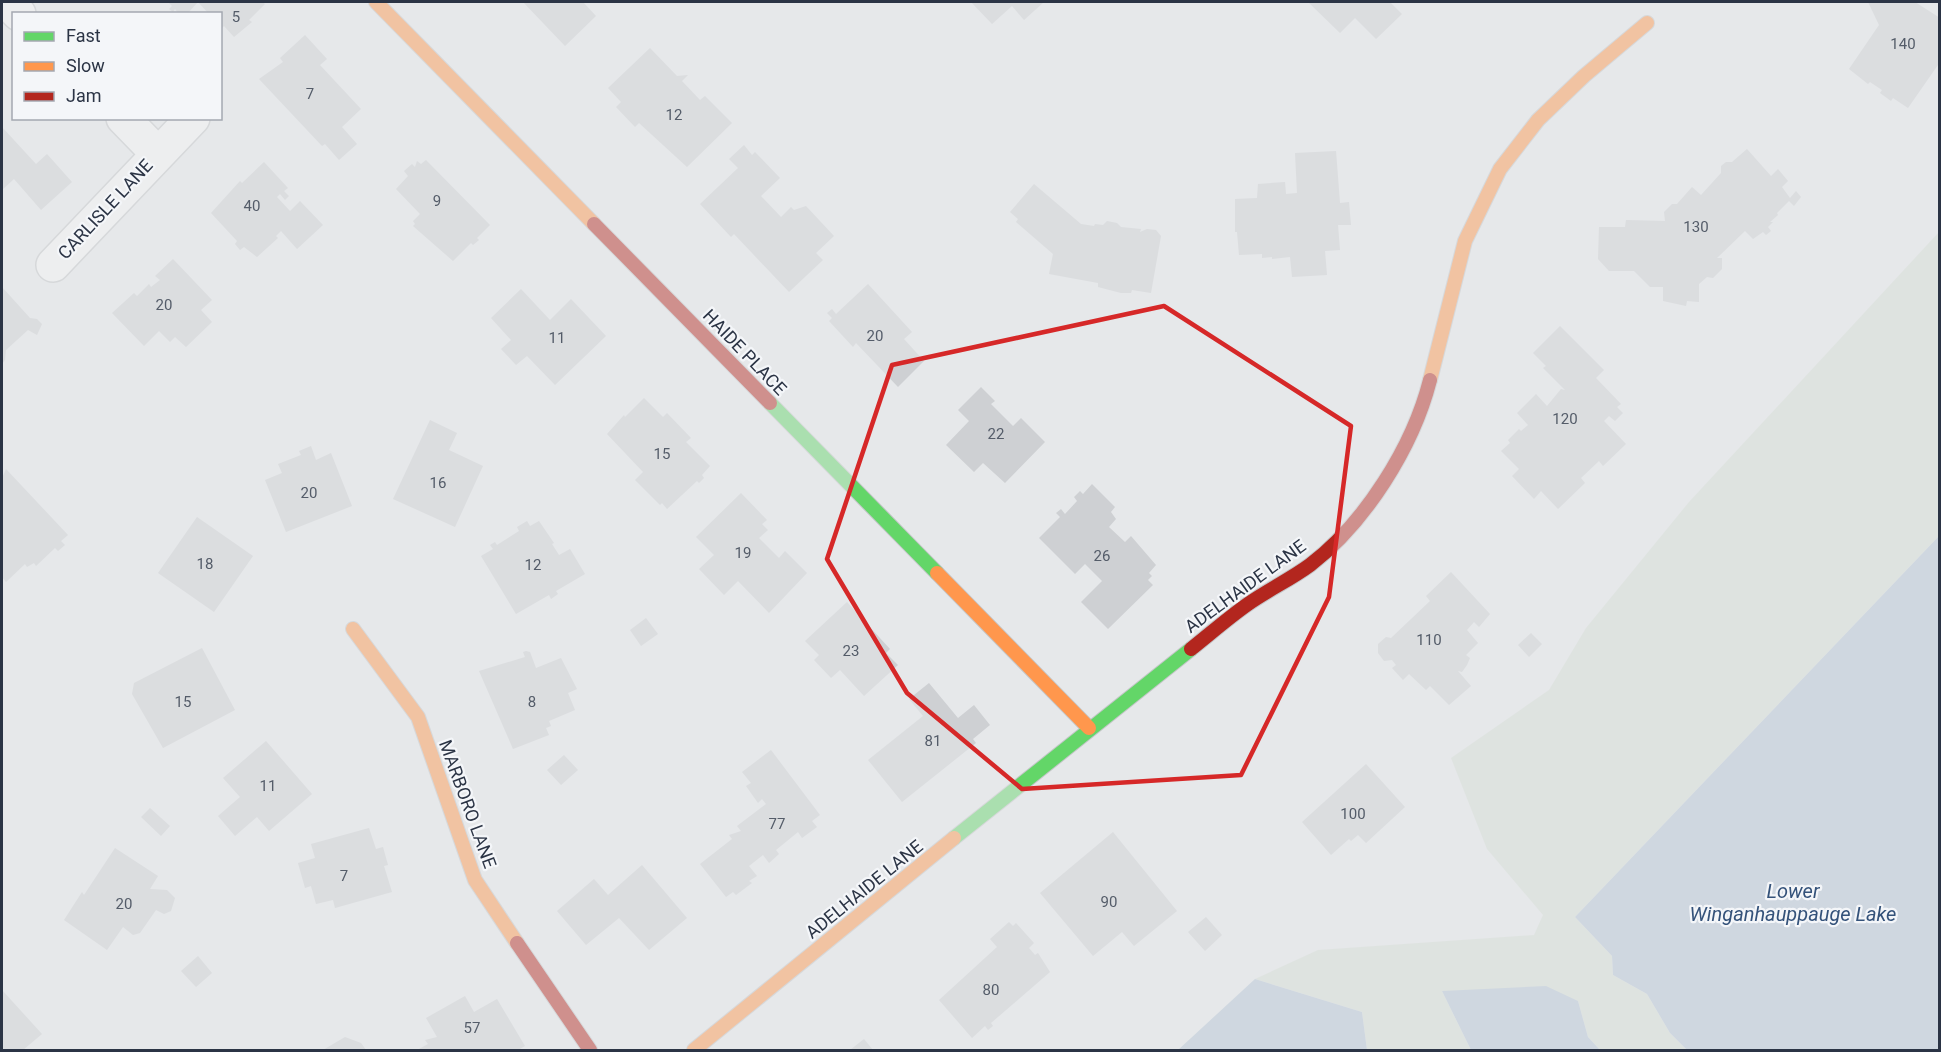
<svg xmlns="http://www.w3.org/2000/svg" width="1941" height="1052" font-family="Roboto,sans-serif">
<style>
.green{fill:#d6ded6}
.water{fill:#b4c4d5}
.building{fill:#ced0d3}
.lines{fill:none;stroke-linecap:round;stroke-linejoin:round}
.street-casing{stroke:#c4c6c8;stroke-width:36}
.fast-casing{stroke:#c4c6c8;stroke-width:16}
.slow-casing{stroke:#c4c6c8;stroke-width:16}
.jam-casing{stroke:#c4c6c8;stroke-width:16}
.street{stroke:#f5f6f7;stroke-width:33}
.fast{stroke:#63d668;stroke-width:14}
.slow{stroke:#ff974d;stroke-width:14}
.jam{stroke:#b3261e;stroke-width:14}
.marked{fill:none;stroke:#d62828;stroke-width:4.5;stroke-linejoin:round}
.labels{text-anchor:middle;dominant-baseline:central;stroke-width:4.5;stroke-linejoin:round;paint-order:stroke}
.number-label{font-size:15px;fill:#545c69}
.street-label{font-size:18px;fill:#2b3445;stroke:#f4f6f9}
.water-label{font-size:20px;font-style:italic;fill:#34527a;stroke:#f4f6f9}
</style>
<rect width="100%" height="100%" fill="#e6e8ea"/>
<!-- green -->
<path class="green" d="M 1939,232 L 1939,536 L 1575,917 L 1612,956 L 1613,975 L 1647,994 L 1670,1033 L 1687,1050 L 1600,1050 L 1588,1037 L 1578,1001 L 1442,991 L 1471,1050 L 1367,1050 L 1362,1012 L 1255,979 L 1318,950 L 1534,935 L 1543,915 L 1487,849 L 1451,758 L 1549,690 L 1586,628 L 1689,502 Z"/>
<!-- water -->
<path class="water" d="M 1939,536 L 1939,1050 L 1687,1050 L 1670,1033 L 1647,994 L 1613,975 L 1612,956 L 1575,917 Z
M 1255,979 L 1362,1012 L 1367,1050 L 1178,1050 Z
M 1546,986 L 1578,1001 L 1588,1037 L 1600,1050 L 1471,1050 L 1442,991 Z"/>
<!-- building -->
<path class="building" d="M 168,2 L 262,2 L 265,4 L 249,20 L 252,22 L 234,37 L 224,26 L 220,30 L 220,14 L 209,14 L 198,2 L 187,14 L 179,14 L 175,9 L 173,12 L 169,9 L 172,6 Z
M 523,2 L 583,2 L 596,16 L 565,46 Z
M 971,2 L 1044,2 L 1024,20 L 1012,6 L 992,24 Z
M 1308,2 L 1390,2 L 1402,14 L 1376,39 L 1355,18 L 1340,33 Z
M 1868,2 L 1915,2 L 1940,18 L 1940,62 L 1908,108 L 1893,98 L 1891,101 L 1880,93 L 1882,90 L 1870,82 L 1868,84 L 1849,69 L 1879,25 Z
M 305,35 L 327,59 L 320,65 L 361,109 L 342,127 L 357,144 L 339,160 L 325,144 L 322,146 L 259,79 L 283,62 L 280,58 Z
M 650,48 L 677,76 L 688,75 L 682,81 L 700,100 L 705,96 L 732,123 L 687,167 L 639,123 L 635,127 L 616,107 L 621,102 L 608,88 Z
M 2,127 L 36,164 L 47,154 L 72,182 L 41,210 L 14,179 L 2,190 Z
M 744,145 L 752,155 L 755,152 L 780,178 L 761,196 L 781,217 L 791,207 L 794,210 L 806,206 L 834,236 L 816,253 L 823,260 L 789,292 L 734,234 L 731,237 L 700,204 L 738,168 L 729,159 Z
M 1747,149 L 1771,176 L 1778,169 L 1788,181 L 1782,187 L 1790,198 L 1796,191 L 1801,197 L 1794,206 L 1789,201 L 1777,213 L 1778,215 L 1770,222 L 1773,222 L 1768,227 L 1771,231 L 1766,235 L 1763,232 L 1753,239 L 1745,231 L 1717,258 L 1722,258 L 1722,269 L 1713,278 L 1707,277 L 1699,284 L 1699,302 L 1687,301 L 1686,306 L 1663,301 L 1663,287 L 1650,287 L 1634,271 L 1609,271 L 1598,259 L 1599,227 L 1625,227 L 1626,220 L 1665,221 L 1664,212 L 1672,204 L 1677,204 L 1692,187 L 1701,195 L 1721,173 L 1721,166 L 1726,162 L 1732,162 Z
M 1336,151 L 1340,203 L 1349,202 L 1351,225 L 1338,225 L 1340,250 L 1325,251 L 1327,275 L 1292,277 L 1290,257 L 1272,259 L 1272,257 L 1262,258 L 1262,254 L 1239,255 L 1237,232 L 1235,232 L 1235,199 L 1257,198 L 1258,184 L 1285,182 L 1286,194 L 1297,193 L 1295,153 Z
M 426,160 L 490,225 L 477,238 L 479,240 L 473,245 L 471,243 L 453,261 L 413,226 L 415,224 L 413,221 L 420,214 L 396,189 L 408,176 L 404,171 L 412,164 L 415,167 L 417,161 L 421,164 Z
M 264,162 L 288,188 L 284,191 L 289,196 L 285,200 L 280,194 L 277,197 L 290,211 L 300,201 L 323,225 L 297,249 L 281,231 L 276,236 L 278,238 L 257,257 L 244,247 L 240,250 L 235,244 L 237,241 L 211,213 L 240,181 L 242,183 Z
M 1034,184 L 1081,224 L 1094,226 L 1095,224 L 1103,225 L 1107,221 L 1117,223 L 1121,227 L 1141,229 L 1140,232 L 1147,229 L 1156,230 L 1161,236 L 1151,293 L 1132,290 L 1131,293 L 1121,293 L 1098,287 L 1098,283 L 1049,274 L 1053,254 L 1016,222 L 1018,219 L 1010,212 Z
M 173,259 L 212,300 L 201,310 L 212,322 L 186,347 L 175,337 L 170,342 L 159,331 L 144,346 L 112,313 L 134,293 L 137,296 L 149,284 L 151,287 L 160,280 L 155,276 Z
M 868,284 L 912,332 L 904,339 L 924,361 L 898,387 L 856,343 L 853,347 L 829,321 L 832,318 L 827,313 L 832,309 L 836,314 Z
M 2,287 L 30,318 L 37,319 L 42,324 L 37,335 L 28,330 L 6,350 L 5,360 L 2,364 Z
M 521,289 L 550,320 L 571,299 L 606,336 L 555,385 L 527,356 L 516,365 L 501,349 L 511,340 L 491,318 Z
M 1560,326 L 1604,370 L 1596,378 L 1621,404 L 1617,407 L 1623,413 L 1615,421 L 1609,416 L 1604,421 L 1626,444 L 1603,466 L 1599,461 L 1581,478 L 1585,483 L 1558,509 L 1541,491 L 1534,499 L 1512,476 L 1519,469 L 1501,451 L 1510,443 L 1508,440 L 1519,429 L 1521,431 L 1528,425 L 1517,413 L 1536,394 L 1547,406 L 1561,389 L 1565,390 L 1543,368 L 1546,366 L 1533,353 Z
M 981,387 L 995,401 L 991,404 L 1013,426 L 1021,418 L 1045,442 L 1005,483 L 983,463 L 974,472 L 946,445 L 969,421 L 958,410 Z
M 644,398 L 663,417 L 667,413 L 691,438 L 686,442 L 710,466 L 702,475 L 704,478 L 699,483 L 697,481 L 667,509 L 662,503 L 660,505 L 635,480 L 643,472 L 607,434 L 624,415 L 625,417 Z
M 430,420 L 457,433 L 449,450 L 483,466 L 455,527 L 393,499 Z
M 311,446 L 316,460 L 331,453 L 352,506 L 286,532 L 265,480 L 282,473 L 278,464 L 301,455 L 299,451 Z
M 6,469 L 68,535 L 61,541 L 65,545 L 58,551 L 55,548 L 36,566 L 34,563 L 27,567 L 25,564 L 6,582 L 2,577 L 2,478 Z
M 1092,484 L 1115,507 L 1111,512 L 1116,519 L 1109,527 L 1125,542 L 1131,536 L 1156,565 L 1149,573 L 1152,576 L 1148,580 L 1153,585 L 1108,629 L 1081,602 L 1102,581 L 1085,564 L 1075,574 L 1039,538 L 1060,517 L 1056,513 L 1061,509 L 1065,514 L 1077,501 L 1074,497 L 1080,491 L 1083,494 Z
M 741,493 L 767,520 L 762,524 L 768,530 L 759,538 L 779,558 L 785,551 L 807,573 L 769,613 L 738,581 L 724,595 L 699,569 L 714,555 L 696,537 Z
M 197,517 L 253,556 L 214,612 L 158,573 Z
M 527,521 L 530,526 L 539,521 L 554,543 L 552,544 L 559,555 L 570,549 L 585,574 L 556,591 L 558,594 L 551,599 L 549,595 L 516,614 L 481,556 L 493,549 L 490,545 L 495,542 L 497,545 L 519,531 L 517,527 Z
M 1451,572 L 1490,614 L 1479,627 L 1474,622 L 1467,630 L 1478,643 L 1466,655 L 1470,658 L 1467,665 L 1462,672 L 1458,671 L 1471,686 L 1449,705 L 1430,686 L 1426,690 L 1409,674 L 1403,680 L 1392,668 L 1396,665 L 1392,660 L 1384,661 L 1378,653 L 1378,644 L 1386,637 L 1391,638 L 1430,601 L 1426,596 Z
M 847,602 L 890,649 L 886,653 L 898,665 L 864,696 L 840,670 L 831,678 L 814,660 L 819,655 L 805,641 Z
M 646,618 L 658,634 L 641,646 L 630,630 Z
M 1531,633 L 1542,644 L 1529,657 L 1518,645 Z
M 202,648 L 235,710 L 163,748 L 132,694 L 134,683 Z
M 526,651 L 530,652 L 536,668 L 561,658 L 577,689 L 568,693 L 575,710 L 549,721 L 551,726 L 546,728 L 549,735 L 513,749 L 479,671 L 525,657 L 523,652 Z
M 929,683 L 958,718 L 974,705 L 990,725 L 973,739 L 976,743 L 902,802 L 868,760 L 923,716 L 909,699 Z
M 266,741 L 312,794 L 269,831 L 257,817 L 235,836 L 218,816 L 240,797 L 223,778 Z
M 771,750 L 820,815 L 812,821 L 817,827 L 802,838 L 798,832 L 776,850 L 779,854 L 769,863 L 763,855 L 749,866 L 757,876 L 749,881 L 752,883 L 736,895 L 733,892 L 726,897 L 700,864 L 732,839 L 729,835 L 741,831 L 737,826 L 766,804 L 762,799 L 758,803 L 746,786 L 751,783 L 742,772 Z
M 564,755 L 578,770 L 561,785 L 547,770 Z
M 1366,764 L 1405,807 L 1366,843 L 1358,835 L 1351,841 L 1349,839 L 1331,855 L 1302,822 Z
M 150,808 L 170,826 L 161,836 L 141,817 Z
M 369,828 L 376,849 L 383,847 L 388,865 L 384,866 L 392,892 L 335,908 L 333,900 L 316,904 L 311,886 L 305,888 L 298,863 L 315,858 L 311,844 Z
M 1113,832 L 1177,911 L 1134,946 L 1122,932 L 1093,956 L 1040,893 Z
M 115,848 L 158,876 L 150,889 L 167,890 L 175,898 L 171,911 L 164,914 L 156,910 L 140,933 L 133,935 L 123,927 L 107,950 L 64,920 L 82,892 L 84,895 Z
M 642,865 L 687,918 L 649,950 L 619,918 L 586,945 L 557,911 L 594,879 L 608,895 Z
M 1206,917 L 1222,935 L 1205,951 L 1188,932 Z
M 1009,922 L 1013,926 L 1016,923 L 1034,943 L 1029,948 L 1035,955 L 1038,953 L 1050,972 L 991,1023 L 993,1026 L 988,1030 L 985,1026 L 972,1038 L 939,1000 L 997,947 L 990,939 Z
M 198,956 L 212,973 L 196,987 L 181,971 Z
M 2,990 L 42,1034 L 23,1050 L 2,1050 Z
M 465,996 L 474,1012 L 497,999 L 525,1046 L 518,1050 L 417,1050 L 428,1044 L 425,1040 L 437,1037 L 426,1018 Z
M 345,1037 L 361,1043 L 366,1050 L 323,1050 Z
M 864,1039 L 873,1050 L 850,1050 Z"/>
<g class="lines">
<defs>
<path id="street" d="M 7,2 L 19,14
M 123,118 L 157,153
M 53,265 L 193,118"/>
<path id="fast" d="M 770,403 L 937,573
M 954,838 L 1191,649"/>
<path id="slow" d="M 376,2 L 594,224
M 1430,380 L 1465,241 L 1500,169 L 1538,120 L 1584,76 L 1647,23
M 937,573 L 1089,728
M 353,629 L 418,717 L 475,880 L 517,943
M 694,1050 L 954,838"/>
<path id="jam" d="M 594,224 L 770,403
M 1191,649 C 1210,634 1228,618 1248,604 C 1268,590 1291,579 1310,565 C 1365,523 1413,447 1430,380
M 517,943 L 590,1050"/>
</defs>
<!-- street casing -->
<use href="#street" class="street-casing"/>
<!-- fast casing -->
<use href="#fast" class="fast-casing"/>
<!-- slow casing -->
<use href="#slow" class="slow-casing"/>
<!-- jam casing -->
<use href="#jam" class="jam-casing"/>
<!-- street -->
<use href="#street" class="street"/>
<!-- fast -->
<use href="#fast" class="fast"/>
<!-- slow -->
<use href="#slow" class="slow"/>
<!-- jam -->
<use href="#jam" class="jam"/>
</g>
<!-- marked area -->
<path d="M0 0H1941V1052H0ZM 1164,306 L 1351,426 L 1329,597 L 1241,775 L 1022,789 L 907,693 L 827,559 L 892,365 Z" fill="#e6e8ea" fill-opacity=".55" fill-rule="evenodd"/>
<path class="marked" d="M 1164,306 L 1351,426 L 1329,597 L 1241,775 L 1022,789 L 907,693 L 827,559 L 892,365 Z"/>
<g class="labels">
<!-- number labels -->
<g class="number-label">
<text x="236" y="17">5</text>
<text x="1903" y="44">140</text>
<text x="310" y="94">7</text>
<text x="674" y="115">12</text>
<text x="437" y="201">9</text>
<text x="252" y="206">40</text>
<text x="1696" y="227">130</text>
<text x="164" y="305">20</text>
<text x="875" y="336">20</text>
<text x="557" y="338">11</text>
<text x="1565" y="419">120</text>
<text x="996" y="434">22</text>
<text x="662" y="454">15</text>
<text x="438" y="483">16</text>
<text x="309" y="493">20</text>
<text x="743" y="553">19</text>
<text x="1102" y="556">26</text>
<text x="205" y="564">18</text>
<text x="533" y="565">12</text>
<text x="1429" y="640">110</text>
<text x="851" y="651">23</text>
<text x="183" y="702">15</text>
<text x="532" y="702">8</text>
<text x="933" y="741">81</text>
<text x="268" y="786">11</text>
<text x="1353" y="814">100</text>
<text x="777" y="824">77</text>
<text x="344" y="876">7</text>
<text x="1109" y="902">90</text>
<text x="124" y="904">20</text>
<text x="991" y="990">80</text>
<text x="472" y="1028">57</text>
</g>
<!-- street labels -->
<g class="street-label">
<text transform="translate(105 209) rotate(-47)">CARLISLE LANE</text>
<text transform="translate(745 352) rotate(46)">HAIDE PLACE</text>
<text transform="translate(1245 586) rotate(-36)">ADELHAIDE LANE</text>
<text transform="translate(468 804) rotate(70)">MARBORO LANE</text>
<text transform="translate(864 889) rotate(-39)">ADELHAIDE LANE</text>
</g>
<!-- water labels -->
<g class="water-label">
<text x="1793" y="891">Lower<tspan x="1793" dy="23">Winganhauppauge Lake</tspan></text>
</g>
</g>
<!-- border -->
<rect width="1941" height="1052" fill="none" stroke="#2b3445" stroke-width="6"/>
<!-- legend -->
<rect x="12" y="12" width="210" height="108" fill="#f4f6f9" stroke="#a4a8b1" stroke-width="1.5"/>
<rect x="24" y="32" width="30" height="9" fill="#63d668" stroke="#a4a8b1" stroke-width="1.5"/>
<text x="66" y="42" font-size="18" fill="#2b3445">Fast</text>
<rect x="24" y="62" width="30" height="9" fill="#ff974d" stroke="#a4a8b1" stroke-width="1.5"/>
<text x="66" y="72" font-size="18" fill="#2b3445">Slow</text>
<rect x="24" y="92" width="30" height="9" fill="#b3261e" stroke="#a4a8b1" stroke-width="1.5"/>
<text x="66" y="102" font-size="18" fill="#2b3445">Jam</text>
</svg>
